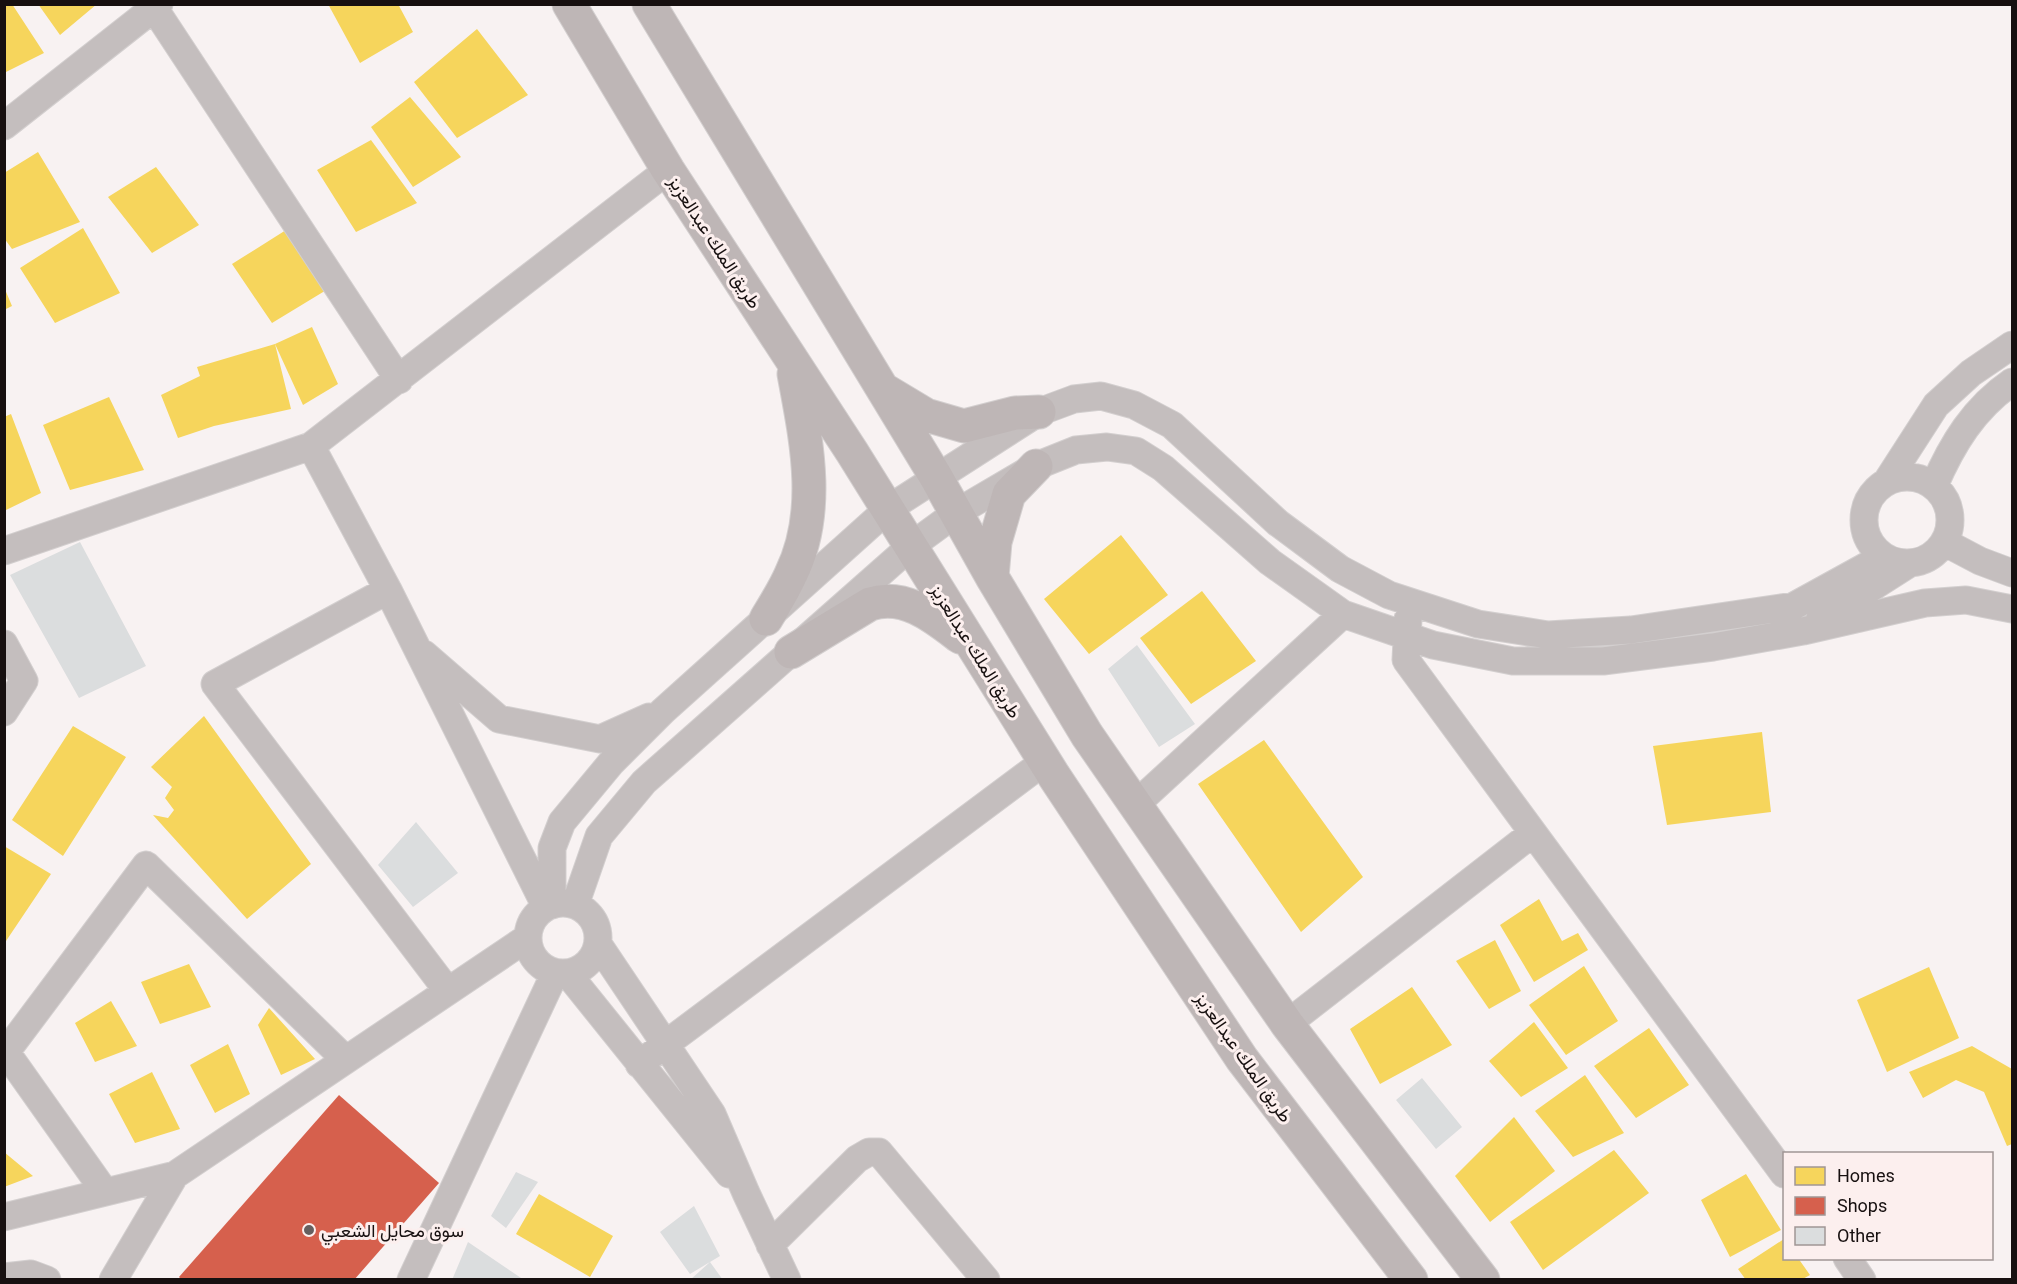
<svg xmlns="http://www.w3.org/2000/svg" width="2017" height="1284" font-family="Roboto,Vazirmatn,sans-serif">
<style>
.homes{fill:#f6d55c}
.shops{fill:#d6604d}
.building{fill:#dbddde}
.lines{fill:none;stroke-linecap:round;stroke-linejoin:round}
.minor-casing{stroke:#d3cfcf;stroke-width:29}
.major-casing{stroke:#d3cfcf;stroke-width:35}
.minor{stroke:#c4bebe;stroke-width:27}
.major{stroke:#beb6b6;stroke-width:33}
.poi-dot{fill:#665f5f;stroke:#fcefee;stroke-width:2}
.labels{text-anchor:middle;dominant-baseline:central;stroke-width:6;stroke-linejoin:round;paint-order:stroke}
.street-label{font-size:18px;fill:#171010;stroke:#fcefee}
.poi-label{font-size:18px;fill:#171010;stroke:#fcefee;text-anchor:start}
</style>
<rect width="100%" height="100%" fill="#f8f2f2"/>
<!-- homes -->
<path class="homes" d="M 4,4 L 12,4 L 44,53 L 4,73 Z
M 38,4 L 97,4 L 60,35 Z
M 328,4 L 398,4 L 413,32 L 360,63 Z
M 477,29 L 528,95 L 457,138 L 414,82 Z
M 410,97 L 461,157 L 413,187 L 371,127 Z
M 371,140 L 417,203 L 356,232 L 317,170 Z
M 38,152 L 80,222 L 12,249 L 4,238 L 4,173 Z
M 156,167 L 199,225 L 152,253 L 108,197 Z
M 83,228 L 120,293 L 55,323 L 20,268 Z
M 286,230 L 328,289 L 272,323 L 232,264 Z
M 4,287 L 12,306 L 4,310 Z
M 312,327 L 338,384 L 303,405 L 275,344 Z
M 275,344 L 291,409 L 214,426 L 178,438 L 161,395 L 200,376 L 197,367 Z
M 109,397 L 144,470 L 70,490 L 43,425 Z
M 11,414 L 41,493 L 4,511 L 4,417 Z
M 1121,535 L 1168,595 L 1089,654 L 1044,599 Z
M 1202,591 L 1256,661 L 1191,704 L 1140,638 Z
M 204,716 L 311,864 L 247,919 L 153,815 L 168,818 L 174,810 L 165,798 L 172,787 L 151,767 Z
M 73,726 L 126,757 L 63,856 L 12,820 Z
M 1762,732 L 1771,812 L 1667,825 L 1653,746 Z
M 1264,740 L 1363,877 L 1301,932 L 1198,784 Z
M 4,846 L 51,874 L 4,944 Z
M 1539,899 L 1562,941 L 1578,933 L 1588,950 L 1534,982 L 1500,925 Z
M 1495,940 L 1521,991 L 1489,1009 L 1456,961 Z
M 189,964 L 211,1007 L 160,1024 L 141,982 Z
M 1584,966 L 1618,1021 L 1566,1055 L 1529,1005 Z
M 1929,967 L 1959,1038 L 1887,1072 L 1857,1000 Z
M 1412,987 L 1452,1045 L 1380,1084 L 1350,1029 Z
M 111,1001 L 137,1046 L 95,1062 L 75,1023 Z
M 269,1008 L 315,1059 L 281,1075 L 258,1025 Z
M 1534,1022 L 1568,1068 L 1521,1097 L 1489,1061 Z
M 1649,1028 L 1689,1085 L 1636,1118 L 1594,1066 Z
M 228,1044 L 250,1094 L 215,1113 L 190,1065 Z
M 1972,1046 L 2012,1069 L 2012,1144 L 2007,1146 L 1984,1092 L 1956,1080 L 1923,1098 L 1909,1072 Z
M 152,1072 L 180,1129 L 135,1143 L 109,1094 Z
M 1585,1075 L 1624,1133 L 1573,1157 L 1535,1111 Z
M 1514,1117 L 1555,1171 L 1490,1222 L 1455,1176 Z
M 1614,1150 L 1649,1193 L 1543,1270 L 1510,1222 Z
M 4,1152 L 33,1176 L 4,1187 Z
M 1746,1174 L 1781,1230 L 1730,1257 L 1701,1200 Z
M 539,1194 L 613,1236 L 590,1277 L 516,1234 Z
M 1784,1239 L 1784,1258 L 1798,1258 L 1810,1275 L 1801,1280 L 1746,1280 L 1738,1269 Z"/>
<!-- shops -->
<path class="shops" d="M 339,1095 L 439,1183 L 354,1280 L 182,1280 L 179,1277 Z"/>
<!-- building -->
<path class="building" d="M 80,542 L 146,666 L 79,698 L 10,575 Z
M 1137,645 L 1195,724 L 1159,747 L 1108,669 Z
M 416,822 L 458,873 L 413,907 L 378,865 Z
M 1422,1078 L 1462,1127 L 1436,1149 L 1396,1100 Z
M 516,1172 L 538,1182 L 506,1228 L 491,1216 Z
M 694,1206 L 720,1256 L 690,1274 L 660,1232 Z
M 468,1242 L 524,1280 L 452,1280 Z
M 710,1262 L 723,1280 L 690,1280 Z"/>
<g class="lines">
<defs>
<path id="minor" d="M 154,8 L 399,380
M 4,126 L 159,4
M 311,446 L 388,590 L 546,907
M1864 520a43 43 0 1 1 86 0a43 43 0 1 1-86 0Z
M 1887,481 L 1936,405 L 1971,373 L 2012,345
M 1934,486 C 1952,444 1974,408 2012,382
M 1944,542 L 1980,561 L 2012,573
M 4,551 L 311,446 L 668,170
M 388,590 L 215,684 L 447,990
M 1408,619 L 1406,660 L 1784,1174
M 1819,621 L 1910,563
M 4,644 L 24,681 L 4,712
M 424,654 L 499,719 L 600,739 L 649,717
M 1135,805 L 1343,614
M528 938a35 35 0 1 1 70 0a35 35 0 1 1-70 0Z
M 552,905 L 552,848 L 562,822 L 611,763 L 663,711 L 888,509 L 1039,412 L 1074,399 L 1101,396 L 1134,405 L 1172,425 L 1278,523 L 1340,569 L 1389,595 L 1478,624 L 1548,635 L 1631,630 L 1794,606 L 1883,557
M 575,905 L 599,836 L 644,782 L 911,546 L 956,513 L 1036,466 L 1076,450 L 1107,447 L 1136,451 L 1163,468 L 1270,562 L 1343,614 L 1433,645 L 1513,661 L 1603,661 L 1713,647 L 1803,631 L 1925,603 L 1966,600 L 2012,609
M 598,944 L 712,1114 L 746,1193 L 787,1280
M 568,974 L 729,1174
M 1287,1024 L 1533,833
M 639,1064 L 1045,761
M 105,1192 L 6,1052 L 146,865 L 345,1059
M 4,1217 L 175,1175
M 770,1245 L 857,1159 L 869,1152 L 879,1152 L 986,1280
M 1847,1258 L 1862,1280
M 4,1277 L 31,1274 L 47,1280
M 113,1280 L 175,1175 L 527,938
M 411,1280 L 555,973"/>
<path id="major" d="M 569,4 L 668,170 L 852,452 L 1054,776 L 1242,1059 L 1411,1280
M 649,4 L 936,477 L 992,577 L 1087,735 L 1287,1024 L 1483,1280
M 886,391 L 926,415 L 964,426 L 1015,413 L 1039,412
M 992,577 L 995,542 L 1009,494 L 1036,466
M 766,619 C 775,604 784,590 791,574 C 822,511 806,439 794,374
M 791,652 L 870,604 C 905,593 934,617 960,637"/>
</defs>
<!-- minor casing -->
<use href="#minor" class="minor-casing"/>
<!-- major casing -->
<use href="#major" class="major-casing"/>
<!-- minor -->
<use href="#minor" class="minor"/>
<!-- major -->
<use href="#major" class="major"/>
</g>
<!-- markers -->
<circle class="poi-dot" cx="309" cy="1230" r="6"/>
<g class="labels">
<!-- street labels -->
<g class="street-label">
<text transform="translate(715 242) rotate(57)">طريق الملك عبدالعزيز</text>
<text transform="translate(976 651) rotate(58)">طريق الملك عبدالعزيز</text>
<text transform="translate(1244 1057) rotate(55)">طريق الملك عبدالعزيز</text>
</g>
<!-- poi labels -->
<g class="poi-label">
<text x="321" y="1230">سوق محايل الشعبي</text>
</g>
</g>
<!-- border -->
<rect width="2017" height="1284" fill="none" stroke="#171010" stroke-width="12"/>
<!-- legend -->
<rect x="1783" y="1152" width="210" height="108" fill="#fcefee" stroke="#a09695" stroke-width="1.5"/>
<rect x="1795" y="1167" width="30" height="18" fill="#f6d55c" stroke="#a09695" stroke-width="1.5"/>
<text x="1837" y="1182" font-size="18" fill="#171010">Homes</text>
<rect x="1795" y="1197" width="30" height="18" fill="#d6604d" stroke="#a09695" stroke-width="1.5"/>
<text x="1837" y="1212" font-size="18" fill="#171010">Shops</text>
<rect x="1795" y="1227" width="30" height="18" fill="#dbddde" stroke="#a09695" stroke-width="1.5"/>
<text x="1837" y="1242" font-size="18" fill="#171010">Other</text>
</svg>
